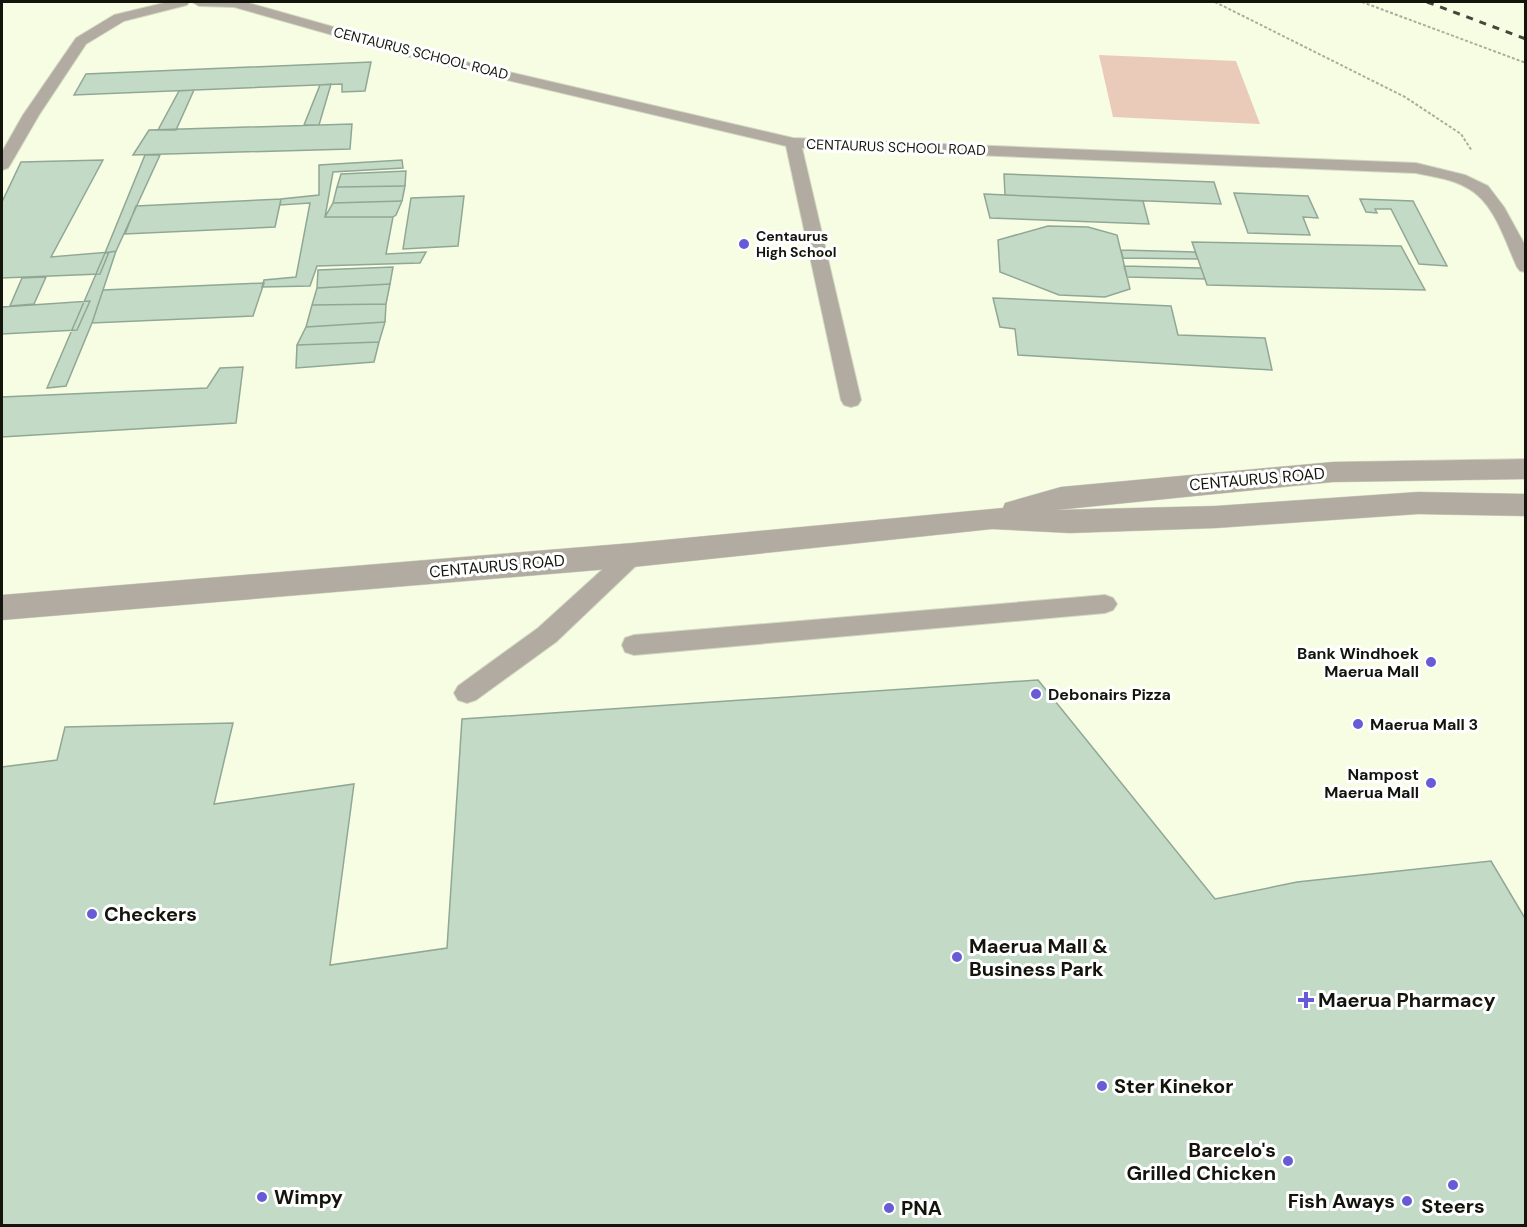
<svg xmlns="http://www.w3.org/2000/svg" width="1527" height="1227" font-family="'DM Sans',sans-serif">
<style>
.green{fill:#eacab8}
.building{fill:#c3dac7;stroke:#91a795;stroke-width:1.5}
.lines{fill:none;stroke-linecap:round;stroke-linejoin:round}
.service-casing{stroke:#d2d8c0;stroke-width:2}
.tertiary-casing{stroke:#d2d8c0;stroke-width:1}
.path{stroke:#aaaf9a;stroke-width:2;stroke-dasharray:3 2;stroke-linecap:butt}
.service{fill:#b1aba1;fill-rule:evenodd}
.tertiary{fill:#b1aba1;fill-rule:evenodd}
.rail{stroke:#44473a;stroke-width:3;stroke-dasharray:7 7;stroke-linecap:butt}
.poi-dot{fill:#685cd6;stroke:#fff;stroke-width:2}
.labels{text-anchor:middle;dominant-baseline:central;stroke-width:6;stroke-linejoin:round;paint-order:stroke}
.far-street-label{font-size:14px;fill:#13150c;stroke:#fff}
.far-poi-label{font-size:14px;font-weight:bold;fill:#13150c;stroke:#fff;text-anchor:start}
.street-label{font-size:16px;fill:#13150c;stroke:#fff}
.poi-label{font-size:16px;font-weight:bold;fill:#13150c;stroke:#fff;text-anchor:end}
.near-poi-label{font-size:20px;font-weight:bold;fill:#13150c;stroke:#fff;text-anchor:start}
</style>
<rect width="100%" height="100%" fill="#f6fde2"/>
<!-- green -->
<path class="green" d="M 1099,55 L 1236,61 L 1260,124 L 1113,117 Z"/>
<!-- building -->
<path class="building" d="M 371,62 L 365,91 L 342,92 L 342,84 L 74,95 L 86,74 Z
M 331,84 L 319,125 L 304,125 L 320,85 Z
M 194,90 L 176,130 L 158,130 L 179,91 Z
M 352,124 L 350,149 L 133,155 L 149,130 Z
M 145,155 L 160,155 L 116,251 L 105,253 Z
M 103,160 L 51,257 L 109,252 L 100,274 L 2,278 L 2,202 L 21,162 Z
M 402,160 L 403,168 L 333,172 L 325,217 L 393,217 L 386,254 L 426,252 L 420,263 L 317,266 L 310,286 L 262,287 L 264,280 L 296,277 L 310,203 L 280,205 L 281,199 L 319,195 L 319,165 Z
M 406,171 L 405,186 L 337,187 L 341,174 Z
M 1004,174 L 1214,182 L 1221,204 L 1005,195 Z
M 405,186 L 402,201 L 333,203 L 337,187 Z
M 1234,193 L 1308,196 L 1318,218 L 1303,217 L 1310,235 L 1248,233 Z
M 984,194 L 1143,201 L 1149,224 L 990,218 Z
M 464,196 L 458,246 L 403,249 L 411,198 Z
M 281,199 L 275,227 L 125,234 L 136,206 Z
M 1360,199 L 1413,201 L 1447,266 L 1419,264 L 1391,209 L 1375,209 L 1377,213 L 1366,212 Z
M 402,201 L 396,215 L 393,217 L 325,217 L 333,203 Z
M 1048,226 L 1088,227 L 1117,235 L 1130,289 L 1105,297 L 1059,295 L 1000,272 L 998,240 Z
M 1192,242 L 1401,246 L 1425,290 L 1207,285 Z
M 1121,250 L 1195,252 L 1198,259 L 1123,258 Z
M 116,251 L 92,323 L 66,386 L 47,388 L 105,253 Z
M 1124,266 L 1201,268 L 1205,279 L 1127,277 Z
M 393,267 L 390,284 L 317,288 L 318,270 Z
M 46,277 L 34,304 L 10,306 L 22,278 Z
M 264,283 L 253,316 L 92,323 L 103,290 Z
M 390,284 L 386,304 L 312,305 L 317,288 Z
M 993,298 L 1171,306 L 1178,335 L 1265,338 L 1272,370 L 1018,355 L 1015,329 L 1000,327 Z
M 90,301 L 77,330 L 2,334 L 2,307 Z
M 386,304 L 385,322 L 306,327 L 312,305 Z
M 385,322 L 379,342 L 297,345 L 306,327 Z
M 379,342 L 374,362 L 296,368 L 297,345 Z
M 243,367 L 236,423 L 2,437 L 2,397 L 207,388 L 220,368 Z
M 1038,680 L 1215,899 L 1297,882 L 1491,861 L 1526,920 L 1526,1226 L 2,1226 L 2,767 L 57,760 L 65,727 L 233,723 L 214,804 L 354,784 L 330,965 L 447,948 L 462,719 Z"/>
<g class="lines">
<defs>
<path id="service" d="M 168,2 L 189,2 L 187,5 L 124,21 L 86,44 L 39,115 L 10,165 L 8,168 L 2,170 L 2,152 L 23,115 L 76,38 L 114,15 Z
M 192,2 L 245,2 L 419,51 L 793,138 L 1416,163 L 1465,175 L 1488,186 L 1504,207 L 1526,247 L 1526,272 L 1520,271 L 1517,267 C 1505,241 1495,204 1469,189 C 1453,179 1434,177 1416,173 L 802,148 L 861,400 L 858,405 L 851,407 L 844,405 L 841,400 L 786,146 L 410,57 L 234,7 L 199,6 Z
M 633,547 L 641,549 L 644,555 L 641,561 L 556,642 L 476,700 L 467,703 L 458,700 L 454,693 L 458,686 L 538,628 L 625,549 Z
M 1105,595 L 1113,598 L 1117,604 L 1113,610 L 1105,613 L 634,655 L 625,652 L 622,645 L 625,638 L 634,635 Z"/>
<path id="tertiary" d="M 1526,459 L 1526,479 L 1333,482 L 1056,510 L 1216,506 L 1418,492 L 1526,494 L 1526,516 L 1418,514 L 1216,528 L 1070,533 L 992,529 L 633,567 L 2,620 L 2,595 L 633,543 L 1003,508 L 1005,503 L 1061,487 L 1333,462 Z"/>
</defs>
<!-- service casing -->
<use href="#service" class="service-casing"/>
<!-- tertiary casing -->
<use href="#tertiary" class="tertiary-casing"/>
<!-- path -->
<path class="path" d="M 1215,2 L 1405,97 L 1461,134 L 1472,151
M 1362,2 L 1526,63"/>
<!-- service -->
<use href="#service" class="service"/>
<!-- tertiary -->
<use href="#tertiary" class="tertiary"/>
<!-- rail -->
<path class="rail" d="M 1427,2 L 1526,39"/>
</g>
<!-- markers -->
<g class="poi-dot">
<circle cx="744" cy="244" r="6"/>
<circle cx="1431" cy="662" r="6"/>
<circle cx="1036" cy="694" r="6"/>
<circle cx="1358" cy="724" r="6"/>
<circle cx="1431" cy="783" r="6"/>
<circle cx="92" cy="914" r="6"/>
<circle cx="957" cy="957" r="6"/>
<path d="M1303 991h6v6h6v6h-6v6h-6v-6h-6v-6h6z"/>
<circle cx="1102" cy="1086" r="6"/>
<circle cx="1288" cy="1161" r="6"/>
<circle cx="1453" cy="1185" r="6"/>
<circle cx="262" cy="1197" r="6"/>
<circle cx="1407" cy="1201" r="6"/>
<circle cx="889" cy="1208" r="6"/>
</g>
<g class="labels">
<!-- far-street labels -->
<g class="far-street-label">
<text transform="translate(421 53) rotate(14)">CENTAURUS SCHOOL ROAD</text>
<text transform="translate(896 147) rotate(2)">CENTAURUS SCHOOL ROAD</text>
</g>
<!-- far-poi labels -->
<g class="far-poi-label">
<text x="756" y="236">Centaurus<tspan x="756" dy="16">High School</tspan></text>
</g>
<!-- street labels -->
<g class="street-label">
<text transform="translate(1257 479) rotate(-5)">CENTAURUS ROAD</text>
<text transform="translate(497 566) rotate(-5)">CENTAURUS ROAD</text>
</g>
<!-- poi labels -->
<g class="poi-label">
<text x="1419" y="653">Bank Windhoek<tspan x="1419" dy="18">Maerua Mall</tspan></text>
<text x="1048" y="694" text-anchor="start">Debonairs Pizza</text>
<text x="1370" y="724" text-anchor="start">Maerua Mall 3</text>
<text x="1419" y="774">Nampost<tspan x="1419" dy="18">Maerua Mall</tspan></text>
</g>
<!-- near-poi labels -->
<g class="near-poi-label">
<text x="104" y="914">Checkers</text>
<text x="969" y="946">Maerua Mall &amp;<tspan x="969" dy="23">Business Park</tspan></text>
<text x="1318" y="1000">Maerua Pharmacy</text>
<text x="1114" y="1086">Ster Kinekor</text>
<text x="1276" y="1150" text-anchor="end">Barcelo's<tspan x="1276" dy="23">Grilled Chicken</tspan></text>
<text x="274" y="1197">Wimpy</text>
<text x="1395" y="1201" text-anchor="end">Fish Aways</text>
<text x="1453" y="1206" text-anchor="middle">Steers</text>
<text x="901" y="1208">PNA</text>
</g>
</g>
<!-- border -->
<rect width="1527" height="1227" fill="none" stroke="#13150c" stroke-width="6"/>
</svg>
